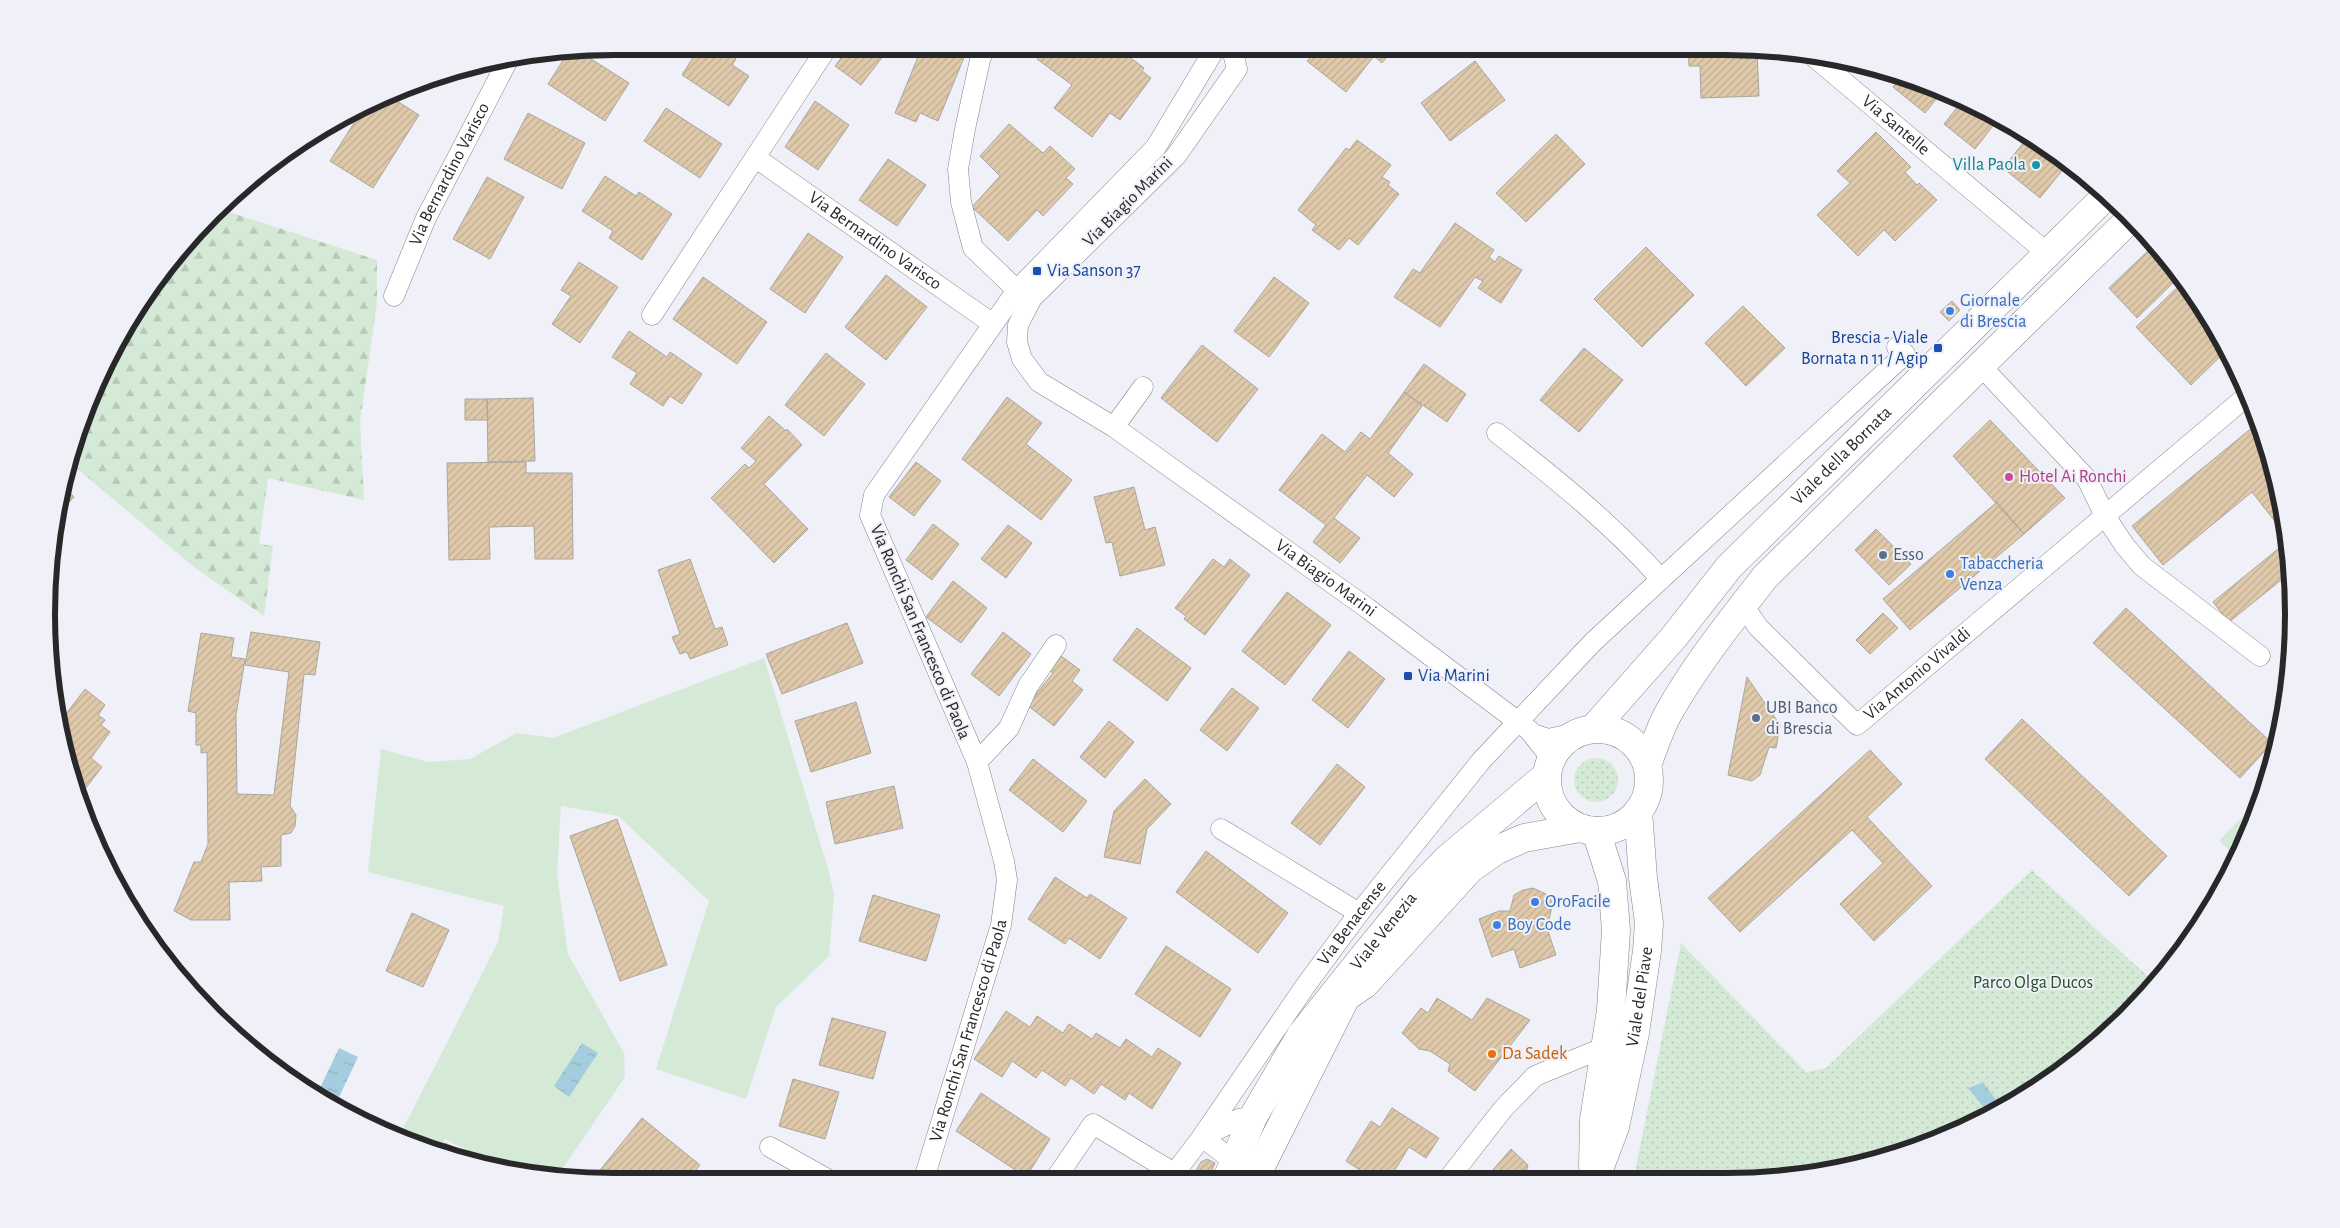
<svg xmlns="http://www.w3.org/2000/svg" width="2340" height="1228" font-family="'Alegreya Sans',sans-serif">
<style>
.grass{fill:#d4ead6}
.forest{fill:url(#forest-firs)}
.park{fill:url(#park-dots)}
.water{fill:url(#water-ripples)}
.building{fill:url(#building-hatch);stroke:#aaa6a0}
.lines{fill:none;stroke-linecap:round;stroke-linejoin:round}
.street-casing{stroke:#84858b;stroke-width:21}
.secondary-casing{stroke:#84858b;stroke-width:29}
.street{stroke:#fff;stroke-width:20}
.secondary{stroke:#fff;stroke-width:28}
.culture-dot{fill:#0f9aa8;stroke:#eff0f8;stroke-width:2}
.transit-dot{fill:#1a4fb4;stroke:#eff0f8;stroke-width:2}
.shop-dot{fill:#3f7fe0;stroke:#eff0f8;stroke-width:2}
.hotel-dot{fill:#d1479c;stroke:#eff0f8;stroke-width:2}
.service-dot{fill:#5c6f8a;stroke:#eff0f8;stroke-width:2}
.food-dot{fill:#e8710a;stroke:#eff0f8;stroke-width:2}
.labels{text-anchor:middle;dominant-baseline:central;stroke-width:4;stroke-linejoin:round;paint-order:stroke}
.street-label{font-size:18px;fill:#28282b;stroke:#eff0f8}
.culture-label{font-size:18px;fill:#0d838f;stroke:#eff0f8;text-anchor:end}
.transit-label{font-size:18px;fill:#164399;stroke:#eff0f8;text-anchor:start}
.shop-label{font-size:18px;fill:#366cbe;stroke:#eff0f8;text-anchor:start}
.hotel-label{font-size:18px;fill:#b23c85;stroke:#eff0f8;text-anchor:start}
.service-label{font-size:18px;fill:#4e5e75;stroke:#eff0f8;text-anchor:start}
.park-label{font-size:18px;fill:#23512c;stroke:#eff0f8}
.food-label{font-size:18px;fill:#c56008;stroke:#eff0f8;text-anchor:start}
.rim{fill:none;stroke:#28282b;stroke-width:6}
</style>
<defs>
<pattern id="forest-firs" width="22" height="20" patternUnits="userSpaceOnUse" patternTransform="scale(1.25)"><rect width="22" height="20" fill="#d4ead6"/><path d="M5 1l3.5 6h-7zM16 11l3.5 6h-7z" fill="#b6c9b8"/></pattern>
<pattern id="park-dots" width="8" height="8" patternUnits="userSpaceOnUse" patternTransform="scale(1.25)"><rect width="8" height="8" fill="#d4ead6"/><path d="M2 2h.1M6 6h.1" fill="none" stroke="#b6c9b8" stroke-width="1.8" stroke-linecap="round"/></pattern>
<pattern id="water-ripples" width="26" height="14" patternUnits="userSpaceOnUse" patternTransform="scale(1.25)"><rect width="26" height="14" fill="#a4cddd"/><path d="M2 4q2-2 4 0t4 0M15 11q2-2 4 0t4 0" fill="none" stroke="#8db0be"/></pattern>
<pattern id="building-hatch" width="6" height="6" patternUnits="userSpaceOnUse" patternTransform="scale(1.25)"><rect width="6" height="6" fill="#dfc9aa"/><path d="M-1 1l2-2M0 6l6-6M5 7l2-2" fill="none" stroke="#bfad92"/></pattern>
</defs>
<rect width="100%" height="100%" fill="#eff0f8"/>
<!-- grass -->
<path class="grass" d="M 764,658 L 829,872 L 834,894 L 829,956 L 776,1007 L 746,1099 L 656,1069 L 709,901 L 618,816 L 561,806 L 557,874 L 568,954 L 624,1053 L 625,1077 L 557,1177 L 502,1168 L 445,1139 L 439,1152 L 399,1137 L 498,942 L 504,906 L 368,872 L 381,749 L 428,762 L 470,759 L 517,733 L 553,738 Z
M 2261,797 L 2238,858 L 2219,841 Z"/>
<!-- forest -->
<path class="forest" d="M 220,209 L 377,260 L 377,303 L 360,422 L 364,500 L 268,478 L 259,544 L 273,546 L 264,616 L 194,567 L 68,461 L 90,396 L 142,299 L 187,239 Z"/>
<!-- park -->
<path class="park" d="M1574 780a22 22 0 1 1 44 0a22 22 0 1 1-44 0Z
M 2032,870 L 2156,984 L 2042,1086 L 2001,1107 L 1983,1082 L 1969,1087 L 1989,1114 L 1943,1139 L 1800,1177 L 1634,1177 L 1681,943 L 1806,1072 L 1826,1068 Z"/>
<!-- water -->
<path class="water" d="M 582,1043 L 598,1053 L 569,1097 L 554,1086 Z
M 339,1048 L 358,1057 L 339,1097 L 320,1088 Z
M 1983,1082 L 2001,1107 L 1989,1114 L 1968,1088 Z"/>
<!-- building -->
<path class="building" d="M 700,46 L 718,46 L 736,59 L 732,65 L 749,76 L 729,106 L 682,75 Z
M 754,46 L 777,46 L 769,58 Z
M 850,46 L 890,47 L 861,85 L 835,66 Z
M 922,47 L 945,47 L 965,55 L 938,121 L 920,113 L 916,122 L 895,113 Z
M 1046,47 L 1116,47 L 1144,68 L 1142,71 L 1151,78 L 1120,120 L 1110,113 L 1092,137 L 1054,108 L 1072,85 L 1037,59 Z
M 1319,47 L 1395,47 L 1382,63 L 1374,56 L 1346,92 L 1307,61 Z
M 1688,47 L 1737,47 L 1737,52 L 1757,51 L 1759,96 L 1701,98 L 1700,66 L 1689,66 Z
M 577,50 L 629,83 L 605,121 L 548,84 L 569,51 Z
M 1475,61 L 1505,100 L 1450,141 L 1421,103 Z
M 1902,76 L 1942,92 L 1925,113 L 1893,87 Z
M 389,96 L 419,115 L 373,188 L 330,161 L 364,107 Z
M 1963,100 L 1977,105 L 1999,118 L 1975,149 L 1944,124 Z
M 815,101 L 849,125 L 818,170 L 785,147 Z
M 666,108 L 722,144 L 700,178 L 644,141 Z
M 528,113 L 585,143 L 562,189 L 504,159 Z
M 1009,124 L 1043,153 L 1050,146 L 1075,169 L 1066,178 L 1073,184 L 1043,216 L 1037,210 L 1008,241 L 972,207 L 1000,176 L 980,156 Z
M 1876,132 L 1911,167 L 1905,172 L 1917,185 L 1919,183 L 1937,200 L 1895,241 L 1884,230 L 1858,256 L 1817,215 L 1850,183 L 1837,171 Z
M 1556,134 L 1585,164 L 1526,222 L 1496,193 Z
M 2028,137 L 2069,162 L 2040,198 L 2003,168 Z
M 1357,140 L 1391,165 L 1382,177 L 1390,182 L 1388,185 L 1399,194 L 1358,245 L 1349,238 L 1339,250 L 1312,230 L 1316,225 L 1298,210 L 1346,148 L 1349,150 Z
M 888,159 L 926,185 L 897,226 L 859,200 Z
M 605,176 L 636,196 L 639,192 L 672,214 L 642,260 L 609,238 L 613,231 L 582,211 Z
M 487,177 L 524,197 L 490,259 L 453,239 Z
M 1455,223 L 1494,250 L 1489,257 L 1495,262 L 1499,256 L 1522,270 L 1501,303 L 1478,288 L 1483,281 L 1475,277 L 1440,327 L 1394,297 L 1413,269 L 1420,273 Z
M 808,233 L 843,257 L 805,313 L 770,289 Z
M 1646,247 L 1694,295 L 1642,347 L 1594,299 Z
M 2151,248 L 2178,278 L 2137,318 L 2109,288 Z
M 579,262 L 618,287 L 580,343 L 552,324 L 571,296 L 561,290 Z
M 886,275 L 927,307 L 886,360 L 845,327 Z
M 703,277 L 767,322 L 737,364 L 673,319 Z
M 1274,277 L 1309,303 L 1269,357 L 1234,331 Z
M 2183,282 L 2218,330 L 2227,350 L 2191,385 L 2136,327 Z
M 1952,301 L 1960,310 L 1949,321 L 1940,312 Z
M 1743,306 L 1785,348 L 1746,386 L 1705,343 Z
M 629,331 L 667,357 L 670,352 L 702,374 L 682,404 L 670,396 L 663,406 L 630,384 L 637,373 L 612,357 Z
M 1202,345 L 1258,389 L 1217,442 L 1161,398 Z
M 1584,348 L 1623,380 L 1579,432 L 1540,400 Z
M 826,353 L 865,384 L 824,436 L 785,405 Z
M 1424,364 L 1466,394 L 1447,422 L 1404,392 Z
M 1404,392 L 1422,406 L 1388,453 L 1413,474 L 1394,497 L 1367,475 L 1334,518 L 1360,538 L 1340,563 L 1313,542 L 1326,525 L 1279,490 L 1322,434 L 1345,452 L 1361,432 L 1370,439 Z
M 1007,397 L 1042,423 L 1026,444 L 1072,480 L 1041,520 L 962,459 Z
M 533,398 L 535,461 L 488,462 L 487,399 Z
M 465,399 L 487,399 L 488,420 L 465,420 Z
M 769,416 L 786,431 L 787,429 L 802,445 L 764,484 L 808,529 L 774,563 L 711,498 L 745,464 L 749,468 L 756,461 L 741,448 Z
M 1990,420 L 2065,498 L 2024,534 L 1953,456 Z
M 2259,422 L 2264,432 L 2288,538 L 2252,492 L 2163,565 L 2132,526 Z
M 526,462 L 526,473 L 572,473 L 573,559 L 535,559 L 534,526 L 489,527 L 490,559 L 449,560 L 447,463 Z
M 916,462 L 941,481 L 914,516 L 889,497 Z
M 64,476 L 71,483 L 66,489 L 74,497 L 60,512 L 66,518 L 55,529 Z
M 1134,487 L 1145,530 L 1155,527 L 1165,565 L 1120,576 L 1112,542 L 1106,543 L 1094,497 Z
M 1997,502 L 2024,534 L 1910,630 L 1883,599 Z
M 933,524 L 959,544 L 932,580 L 906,560 Z
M 1008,525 L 1032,543 L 1006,578 L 981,559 Z
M 1876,529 L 1911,564 L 1889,585 L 1855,550 Z
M 2289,540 L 2290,573 L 2229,622 L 2213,602 Z
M 690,559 L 715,629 L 722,627 L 728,645 L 690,659 L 687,652 L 680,654 L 672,637 L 680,634 L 658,570 Z
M 1213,559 L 1224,567 L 1230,559 L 1250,575 L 1205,635 L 1184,619 L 1186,616 L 1175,608 Z
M 953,581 L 987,608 L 961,643 L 926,617 Z
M 1287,592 L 1331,625 L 1285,685 L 1242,651 Z
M 2126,608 L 2272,743 L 2240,778 L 2093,643 Z
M 1883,613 L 1898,628 L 1870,654 L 1856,640 Z
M 847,623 L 863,663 L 782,694 L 766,654 Z
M 1137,628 L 1191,668 L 1167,701 L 1113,660 Z
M 251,632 L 320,642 L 315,675 L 304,674 L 290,806 L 296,815 L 295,826 L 291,833 L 281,835 L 281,866 L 261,867 L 262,881 L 229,882 L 230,920 L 191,920 L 174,911 L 194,862 L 201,862 L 208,844 L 207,752 L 201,753 L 201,745 L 196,745 L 196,713 L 188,711 L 201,633 L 234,638 L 231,657 L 245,659 L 236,715 L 237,794 L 274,795 L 289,672 L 245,665 Z
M 1003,632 L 1031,654 L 999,696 L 971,674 Z
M 1349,651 L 1385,679 L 1348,728 L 1312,700 Z
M 1061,656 L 1080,670 L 1072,681 L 1083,690 L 1054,726 L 1027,705 L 1053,673 L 1050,671 Z
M 1747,677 L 1780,725 L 1776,748 L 1769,747 L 1760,775 L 1752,781 L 1728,775 Z
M 1232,688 L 1259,708 L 1227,751 L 1200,730 Z
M 85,689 L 105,705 L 98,715 L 105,720 L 101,725 L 110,732 L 91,758 L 102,767 L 78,798 L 66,761 L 59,723 Z
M 856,702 L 871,753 L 811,772 L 795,721 Z
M 2022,719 L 2167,856 L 2129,896 L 1985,759 Z
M 1109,721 L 1134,742 L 1105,778 L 1080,757 Z
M 1870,750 L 1902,784 L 1867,817 L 1932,886 L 1874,941 L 1840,904 L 1883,863 L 1852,830 L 1740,932 L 1708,898 Z
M 1033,759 L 1087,801 L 1063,832 L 1009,790 Z
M 1337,764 L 1365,787 L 1320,845 L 1291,823 Z
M 1145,779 L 1171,804 L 1147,829 L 1140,864 L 1104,857 L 1114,811 Z
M 894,786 L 903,828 L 835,844 L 826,802 Z
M 617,819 L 667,965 L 620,981 L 570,836 Z
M 1206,851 L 1288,913 L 1258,953 L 1176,892 Z
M 1055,877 L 1087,898 L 1090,894 L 1127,918 L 1100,959 L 1069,938 L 1065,944 L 1028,919 Z
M 1533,888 L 1546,894 L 1553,902 L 1547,928 L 1556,955 L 1520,968 L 1514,949 L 1492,957 L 1479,919 L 1499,911 L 1510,911 L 1514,895 L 1523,890 Z
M 873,895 L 940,915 L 926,961 L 859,941 Z
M 412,913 L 449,930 L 423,987 L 386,971 Z
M 1166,946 L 1231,989 L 1200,1037 L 1135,994 Z
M 1437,998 L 1472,1020 L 1487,998 L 1530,1020 L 1475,1091 L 1448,1071 L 1450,1064 L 1430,1051 L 1419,1049 L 1402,1033 L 1421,1008 L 1428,1013 Z
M 1006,1011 L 1030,1027 L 1037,1016 L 1063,1033 L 1069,1024 L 1092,1039 L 1096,1033 L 1120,1048 L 1126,1039 L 1152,1057 L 1158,1048 L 1181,1063 L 1152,1109 L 1129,1093 L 1125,1100 L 1101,1084 L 1094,1094 L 1071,1078 L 1065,1086 L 1042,1070 L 1036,1078 L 1012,1061 L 1002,1077 L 974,1059 Z
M 832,1018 L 886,1032 L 873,1079 L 819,1065 Z
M 793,1079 L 839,1092 L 825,1139 L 779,1126 Z
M 307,1086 L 345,1104 L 342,1110 L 306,1088 Z
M 981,1093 L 1050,1139 L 1026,1177 L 956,1131 Z
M 1392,1108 L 1439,1138 L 1426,1158 L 1409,1147 L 1390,1178 L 1372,1178 L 1346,1161 L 1371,1121 L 1380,1127 Z
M 642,1118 L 700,1165 L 688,1180 L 605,1180 L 597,1174 Z
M 445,1143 L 483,1161 L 481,1165 L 467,1162 L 440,1152 Z
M 1511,1149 L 1528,1165 L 1525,1178 L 1486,1178 Z
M 1207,1159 L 1215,1163 L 1208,1179 L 1191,1179 L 1201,1162 Z"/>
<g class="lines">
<defs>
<g id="street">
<path id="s1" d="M 1227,47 L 1233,53 L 1237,69 L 1176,156 L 1032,298 L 1018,325 L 1017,342 L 1022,359 L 1039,382 L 1114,427 L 1367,608 L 1529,730 L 1551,758"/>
<path id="s2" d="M 1813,56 L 2047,253"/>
<path id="s3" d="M 756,158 L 993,324"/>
<path d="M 1017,290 L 1156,147 L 1216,47"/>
<path id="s4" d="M 394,296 L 426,218 L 510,56"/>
<path d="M 652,315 L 828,46"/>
<path d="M 1980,365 L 2087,479 L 2105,516 L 2125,546 L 2142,566 L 2260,656"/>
<path d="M 1114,427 L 1143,387"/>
<path d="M 1497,433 C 1555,478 1612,524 1661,579"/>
<path id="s5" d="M 1743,605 L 1758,627 L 1857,725 L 2247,396"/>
<path d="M 1533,734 L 1548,739 L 1576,733"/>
<path d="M 977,762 L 1009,728 L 1028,686 L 1056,645"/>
<path d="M 1221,829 L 1359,913"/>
<path d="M 770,1147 L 829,1180"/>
<path d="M 1236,1157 L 1223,1153 L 1202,1137 L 1239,1119 L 1253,1117 L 1260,1110"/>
<path d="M 1056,1178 L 1093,1124 L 1174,1173"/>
<path d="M 1449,1178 L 1503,1109 L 1535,1076 L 1615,1043"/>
<path id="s6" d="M 924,1179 L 1001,925 L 1007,880 L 1004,861 L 977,762 L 870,515 L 874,495 L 1017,290 L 973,248 L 961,202 L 958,169 L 965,129 L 980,60 L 985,47"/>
<path id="s7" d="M 1170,1179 L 1202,1137 L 1306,985 L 1359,913 L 1481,761 L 1593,642 L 1905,354 L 1897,347"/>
</g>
<g id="secondary">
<path id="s8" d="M 1593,729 L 1674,637 L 1729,567 L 2106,196"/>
<circle cx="1598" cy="780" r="51"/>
<path d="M 1647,765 C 1654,747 1660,728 1669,712 C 1696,664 1731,621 1765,577 L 2130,219"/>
<path d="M 1593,1166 L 1594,1120 L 1611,1010 L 1616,930 L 1612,881 L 1596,831"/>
<path id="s9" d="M 1596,1177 L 1615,1127 L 1635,1033 L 1647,951 L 1649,923 L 1643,878 L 1638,811"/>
<path d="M 1255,1178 L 1346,997 L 1365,984 L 1470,869 L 1497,850 L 1524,838 L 1580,828"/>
<path id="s10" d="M 1227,1179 L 1253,1117 L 1301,1035 L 1360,961 L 1421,886 L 1447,859 L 1547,775"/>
</g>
</defs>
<!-- street casing -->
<use href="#street" class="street-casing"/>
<!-- secondary casing -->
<use href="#secondary" class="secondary-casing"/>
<!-- street -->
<use href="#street" class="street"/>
<!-- secondary -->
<use href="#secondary" class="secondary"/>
</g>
<!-- markers -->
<circle class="culture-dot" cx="2036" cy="165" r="5"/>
<g class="transit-dot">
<rect x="1032" y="266" width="10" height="10" rx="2.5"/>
<rect x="1933" y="343" width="10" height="10" rx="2.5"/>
<rect x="1403" y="671" width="10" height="10" rx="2.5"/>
</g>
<g class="shop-dot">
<circle cx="1950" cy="311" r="5"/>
<circle cx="1950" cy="574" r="5"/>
<circle cx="1535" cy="902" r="5"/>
<circle cx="1497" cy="925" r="5"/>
</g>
<circle class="hotel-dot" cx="2009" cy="477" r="5"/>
<g class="service-dot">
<circle cx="1883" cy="555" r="5"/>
<circle cx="1756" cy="718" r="5"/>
</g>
<circle class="food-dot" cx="1492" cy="1054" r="5"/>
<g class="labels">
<!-- street labels -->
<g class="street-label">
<text stroke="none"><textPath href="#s2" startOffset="108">Via Santelle</textPath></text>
<text stroke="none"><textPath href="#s4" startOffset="134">Via Bernardino Varisco</textPath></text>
<text transform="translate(1128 202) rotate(-45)">Via Biagio Marini</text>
<text stroke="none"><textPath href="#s3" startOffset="145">Via Bernardino Varisco</textPath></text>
<text stroke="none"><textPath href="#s8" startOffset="370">Viale della Bornata</textPath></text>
<text stroke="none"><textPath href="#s1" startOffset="775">Via Biagio Marini</textPath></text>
<text transform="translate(920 632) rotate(67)">Via Ronchi San Francesco di Paola</text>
<text stroke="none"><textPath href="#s5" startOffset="245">Via Antonio Vivaldi</textPath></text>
<text stroke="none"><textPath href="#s7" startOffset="314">Via Benacense</textPath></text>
<text stroke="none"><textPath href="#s10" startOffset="295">Viale Venezia</textPath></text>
<text stroke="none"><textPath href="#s9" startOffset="186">Viale del Piave</textPath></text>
<text stroke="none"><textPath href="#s6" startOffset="155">Via Ronchi San Francesco di Paola</textPath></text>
</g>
<!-- culture labels -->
<g class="culture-label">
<text x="2026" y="165">Villa Paola</text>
</g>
<!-- transit labels -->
<g class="transit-label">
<text x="1047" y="271">Via Sanson 37</text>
<text x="1928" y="338" text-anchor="end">Brescia - Viale<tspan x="1928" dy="21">Bornata n 11 / Agip</tspan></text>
<text x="1418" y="676">Via Marini</text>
</g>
<!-- shop labels -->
<g class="shop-label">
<text x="1960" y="301">Giornale<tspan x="1960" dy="21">di Brescia</tspan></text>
<text x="1960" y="564">Tabaccheria<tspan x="1960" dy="21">Venza</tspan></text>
<text x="1545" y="902">OroFacile</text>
<text x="1507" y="925">Boy Code</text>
</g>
<!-- hotel labels -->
<g class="hotel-label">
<text x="2019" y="477">Hotel Ai Ronchi</text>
</g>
<!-- service labels -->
<g class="service-label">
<text x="1893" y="555">Esso</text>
<text x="1766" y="708">UBI Banco<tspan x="1766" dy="21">di Brescia</tspan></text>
</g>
<!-- park labels -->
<g class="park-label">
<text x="2033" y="983">Parco Olga Ducos</text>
</g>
<!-- food labels -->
<g class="food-label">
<text x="1502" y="1054">Da Sadek</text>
</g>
</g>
<!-- crop -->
<path d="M0 0H2340V1228H0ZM614 55H1726A559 559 0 0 1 2285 614V614A559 559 0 0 1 1726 1173H614A559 559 0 0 1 55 614V614A559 559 0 0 1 614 55Z" fill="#eff0f8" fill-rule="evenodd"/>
<path class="rim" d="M614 55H1726A559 559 0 0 1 2285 614V614A559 559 0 0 1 1726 1173H614A559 559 0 0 1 55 614V614A559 559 0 0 1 614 55Z"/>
</svg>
